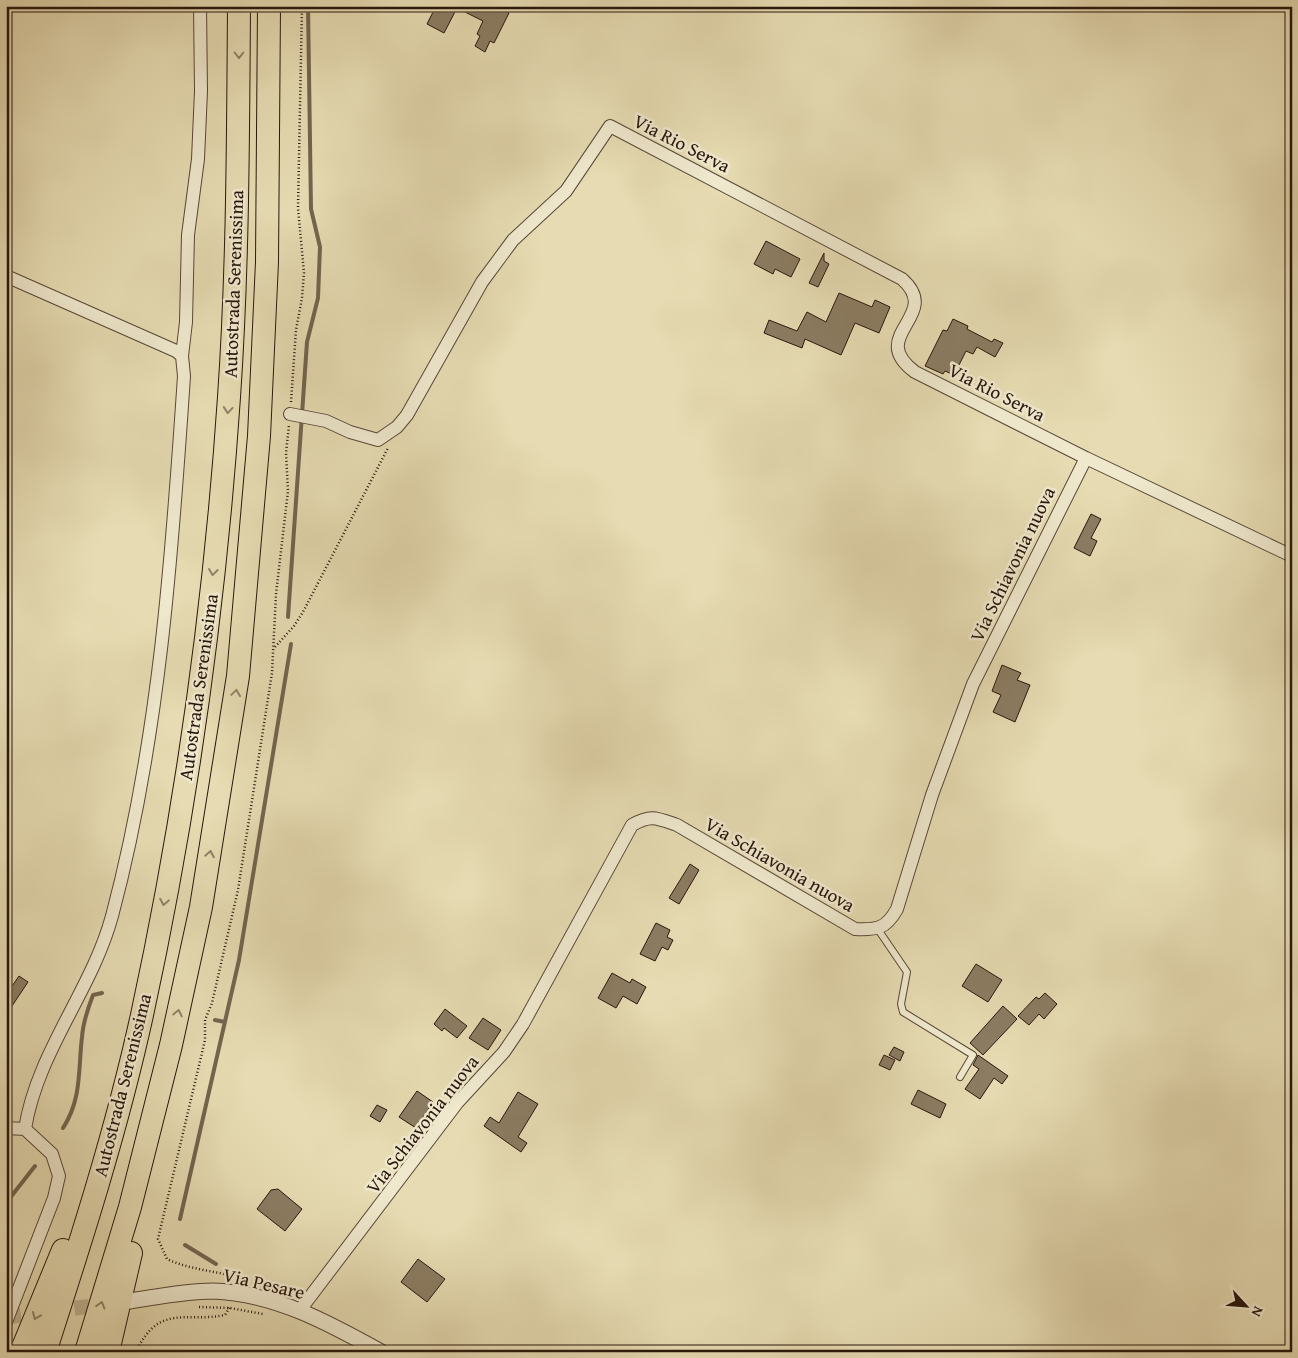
<svg xmlns="http://www.w3.org/2000/svg" width="1298" height="1358" font-family="'Gentium Book Plus',serif">
<style>
.lines{fill:none;stroke-linecap:round;stroke-linejoin:round}
.stream{stroke:#74644e;stroke-width:4}
.building{fill:#8b7c62;stroke:#29160c}
.tertiary-tunnel{stroke:#c0b491;stroke-width:15;stroke-dasharray:15 8;stroke-linecap:butt}
.service-casing{stroke:#584736;stroke-width:8}
.minor-casing{stroke:#584736;stroke-width:14}
.tertiary-casing{stroke:#584736;stroke-width:17}
.motorway-casing{stroke:#29160c;stroke-width:24}
.path{stroke:#29160c;stroke-width:2.5;stroke-dasharray:1 2.5;stroke-linecap:butt}
.service{stroke:#efe8cd;stroke-width:6}
.minor{stroke:#efe8cd;stroke-width:12}
.tertiary{stroke:#efe8cd;stroke-width:15}
.motorway{stroke:#e6dbb2;stroke-width:22}
.oneway{stroke:#918267}
.labels{text-anchor:middle;dominant-baseline:central;stroke-width:5;stroke-linejoin:round;paint-order:stroke}
.street-label{font-size:19px;fill:#29160c;stroke:#efe8cd}
</style>
<rect width="100%" height="100%" fill="#e6dbb2"/>
<filter id="stains"><feTurbulence type="fractalNoise" baseFrequency=".004" numOctaves="4"/><feColorMatrix values="0 0 0 0 .2 0 0 0 0 .09 0 0 0 0 .02 0 0 0 .5 -.17"/></filter>
<radialGradient id="worn" r=".72"><stop offset=".6" stop-color="#630" stop-opacity="0"/><stop offset="1" stop-color="#630" stop-opacity=".3"/></radialGradient>
<g class="lines">
<!-- stream -->
<path class="stream" d="M 288,617 L 307,342 L 318,298 L 320,247 L 311,209 L 308,6
M 215,1020 L 225,1022
M 63,1128 C 82,1099 78,1070 82,1037 C 83,1023 88,1008 93,995 L 102,993
M 6,1203 L 35,1166
M 180,1219 L 239,960 L 291,644
M 185,1245 L 216,1264"/>
</g>
<!-- building -->
<path class="building" d="M 436,6 L 497,6 L 509,13 L 494,43 L 490,41 L 485,52 L 475,46 L 480,36 L 477,34 L 483,21 L 457,8 L 444,33 L 427,24 Z
M 766,241 L 800,259 L 791,277 L 775,269 L 773,274 L 754,264 Z
M 824,253 L 824,261 L 829,264 L 818,287 L 809,283 Z
M 839,293 L 872,307 L 875,300 L 890,307 L 879,333 L 855,323 L 841,355 L 805,339 L 802,348 L 764,333 L 769,320 L 797,331 L 807,312 L 826,322 Z
M 953,319 L 968,326 L 967,329 L 992,342 L 994,339 L 1003,343 L 995,357 L 977,347 L 973,354 L 966,351 L 954,375 L 945,371 L 943,374 L 925,366 L 943,330 L 947,331 Z
M 1091,514 L 1101,519 L 1091,538 L 1097,541 L 1090,556 L 1074,548 Z
M 1002,665 L 1021,673 L 1017,680 L 1030,685 L 1015,722 L 993,712 L 1001,695 L 992,691 Z
M 690,864 L 699,870 L 679,904 L 669,898 Z
M 656,923 L 670,930 L 667,937 L 673,940 L 668,950 L 662,947 L 655,961 L 640,954 Z
M 976,964 L 1002,980 L 988,1002 L 962,986 Z
M 612,973 L 630,983 L 632,979 L 646,987 L 637,1004 L 623,996 L 616,1008 L 598,998 Z
M 19,976 L 28,982 L 6,1015 L 6,995 Z
M 1045,993 L 1057,1004 L 1044,1019 L 1039,1014 L 1029,1025 L 1018,1016 L 1036,997 L 1039,999 Z
M 1003,1006 L 1017,1019 L 983,1055 L 970,1043 Z
M 445,1009 L 467,1026 L 457,1038 L 444,1028 L 442,1031 L 434,1024 Z
M 483,1018 L 501,1030 L 488,1050 L 469,1038 Z
M 894,1047 L 904,1052 L 900,1061 L 889,1055 Z
M 884,1055 L 895,1060 L 890,1070 L 879,1065 Z
M 978,1055 L 1008,1076 L 1002,1084 L 994,1078 L 980,1099 L 965,1089 L 979,1069 L 973,1065 Z
M 918,1090 L 946,1104 L 940,1118 L 911,1104 Z
M 417,1091 L 433,1102 L 416,1128 L 399,1117 Z
M 518,1092 L 538,1104 L 518,1137 L 527,1143 L 521,1152 L 484,1126 L 490,1117 L 499,1123 Z
M 377,1105 L 387,1110 L 380,1122 L 370,1116 Z
M 278,1189 L 302,1209 L 285,1231 L 257,1209 L 271,1190 Z
M 418,1259 L 445,1279 L 427,1302 L 401,1282 Z"/>
<g class="lines">
<!-- tertiary-tunnel -->
<path class="tertiary-tunnel" d="M 6,1317 L 108,1304"/>
<defs>
<path id="service" d="M 877,928 L 907,972 L 901,1004 L 903,1012 L 973,1055 L 960,1077"/>
<path id="minor" d="M 6,276 L 176,351 L 182,356 L 184,376 C 172,557 159,740 112,916 C 92,990 37,1052 25,1129 L 52,1154 L 59,1176 L 54,1198 L 6,1322
M 182,356 L 186,322 L 188,235 L 198,159 L 201,91 L 200,6
M 290,414 L 326,421 L 350,432 L 378,440 L 397,427 L 407,415 L 482,282 L 513,240 L 566,191 L 610,126 L 902,279 C 944,316 865,335 915,372 L 1086,458
M 6,1128 L 25,1129
M 300,1310 L 457,1103 L 504,1052 L 523,1024 L 632,825 C 651,814 657,818 677,825 L 855,929 C 877,930 886,929 897,909 L 932,795 L 973,684 L 1086,458 L 1292,556"/>
<path id="tertiary" d="M 130,1301 C 157,1297 185,1291 213,1291 C 274,1293 329,1323 381,1352"/>
<path id="motorway" d="M 21,1352 L 63,1250
M 45,1352 C 81,1241 117,1129 142,1015 C 186,812 215,605 229,397 C 238,267 238,136 239,6
M 86,1352 L 130,1207 L 171,1045 L 201,907 L 238,676 L 259,436 L 267,262 L 269,6
M 108,1352 L 131,1253"/>
</defs>
<!-- service casing -->
<use href="#service" class="service-casing"/>
<!-- minor casing -->
<use href="#minor" class="minor-casing"/>
<!-- tertiary casing -->
<use href="#tertiary" class="tertiary-casing"/>
<!-- motorway casing -->
<use href="#motorway" class="motorway-casing"/>
<!-- path -->
<path class="path" d="M 291,402 L 296,330 L 302,298 L 304,273 L 298,208 L 302,6
M 275,647 L 294,626 L 303,612 L 388,448
M 243,1281 L 241,1278 C 217,1271 190,1270 167,1259 L 158,1239 L 205,1040 L 205,1020 L 212,1003 L 238,890 L 272,673 L 276,594 L 288,491 L 286,453 L 289,425
M 199,1307 L 230,1308 L 263,1314
M 136,1352 C 159,1303 185,1323 225,1315 L 230,1307"/>
<!-- service -->
<use href="#service" class="service"/>
<!-- minor -->
<use href="#minor" class="minor"/>
<!-- tertiary -->
<use href="#tertiary" class="tertiary"/>
<!-- motorway -->
<use href="#motorway" class="motorway"/>
</g>
<!-- one-way arrows -->
<defs><path id="oneway-chevron" d="M-2-3.5L2.5 0L-2 3.5" fill="none" stroke-width="1.6" stroke-linecap="round" stroke-linejoin="round" transform="scale(1.25)"/></defs>
<g class="oneway">
<use href="#oneway-chevron" transform="translate(239 55) rotate(90)"/>
<use href="#oneway-chevron" transform="translate(228 410) rotate(95)"/>
<use href="#oneway-chevron" transform="translate(213 572) rotate(97)"/>
<use href="#oneway-chevron" transform="translate(236 693) rotate(-82)"/>
<use href="#oneway-chevron" transform="translate(210 854) rotate(-80)"/>
<use href="#oneway-chevron" transform="translate(164 902) rotate(101)"/>
<use href="#oneway-chevron" transform="translate(178 1013) rotate(-78)"/>
<use href="#oneway-chevron" transform="translate(101 1305) rotate(-73)"/>
<use href="#oneway-chevron" transform="translate(36 1316) rotate(113)"/>
</g>
<g class="labels">
<!-- street labels -->
<g class="street-label">
<text transform="translate(682 143) rotate(27)">Via Rio Serva</text>
<text transform="translate(233 284) rotate(-88)">Autostrada Serenissima</text>
<text transform="translate(997 392) rotate(27)">Via Rio Serva</text>
<text transform="translate(1012 564) rotate(-64)">Via Schiavonia nuova</text>
<text transform="translate(198 687) rotate(-82)">Autostrada Serenissima</text>
<text transform="translate(780 864) rotate(30)">Via Schiavonia nuova</text>
<text transform="translate(122 1085) rotate(-76)">Autostrada Serenissima</text>
<text transform="translate(422 1124) rotate(-52)">Via Schiavonia nuova</text>
<text transform="translate(264 1283) rotate(13)">Via Pesare</text>
</g>
</g>
<!-- margin -->
<rect width="1298" height="1358" fill="none" stroke="#e6dbb2" stroke-width="25"/>
<rect x="8" y="8" width="1283" height="1343" fill="none" stroke="#29160c" stroke-width="2.5"/>
<rect x="12" y="12" width="1273" height="1333" fill="none" stroke="#29160c"/>
<!-- north arrow -->
<g transform="translate(1246 1306) rotate(116)" stroke="#efe8cd" stroke-width="4" paint-order="stroke">
<path d="M0-4L9 19L0 12L-9 19Z" fill="#29160c"/>
<text y="-8" font-size="14" font-weight="bold" text-anchor="middle" fill="#29160c">N</text>
</g>
<rect width="100%" height="100%" filter="url(#stains)"/>
<rect width="100%" height="100%" fill="url(#worn)"/>
</svg>
